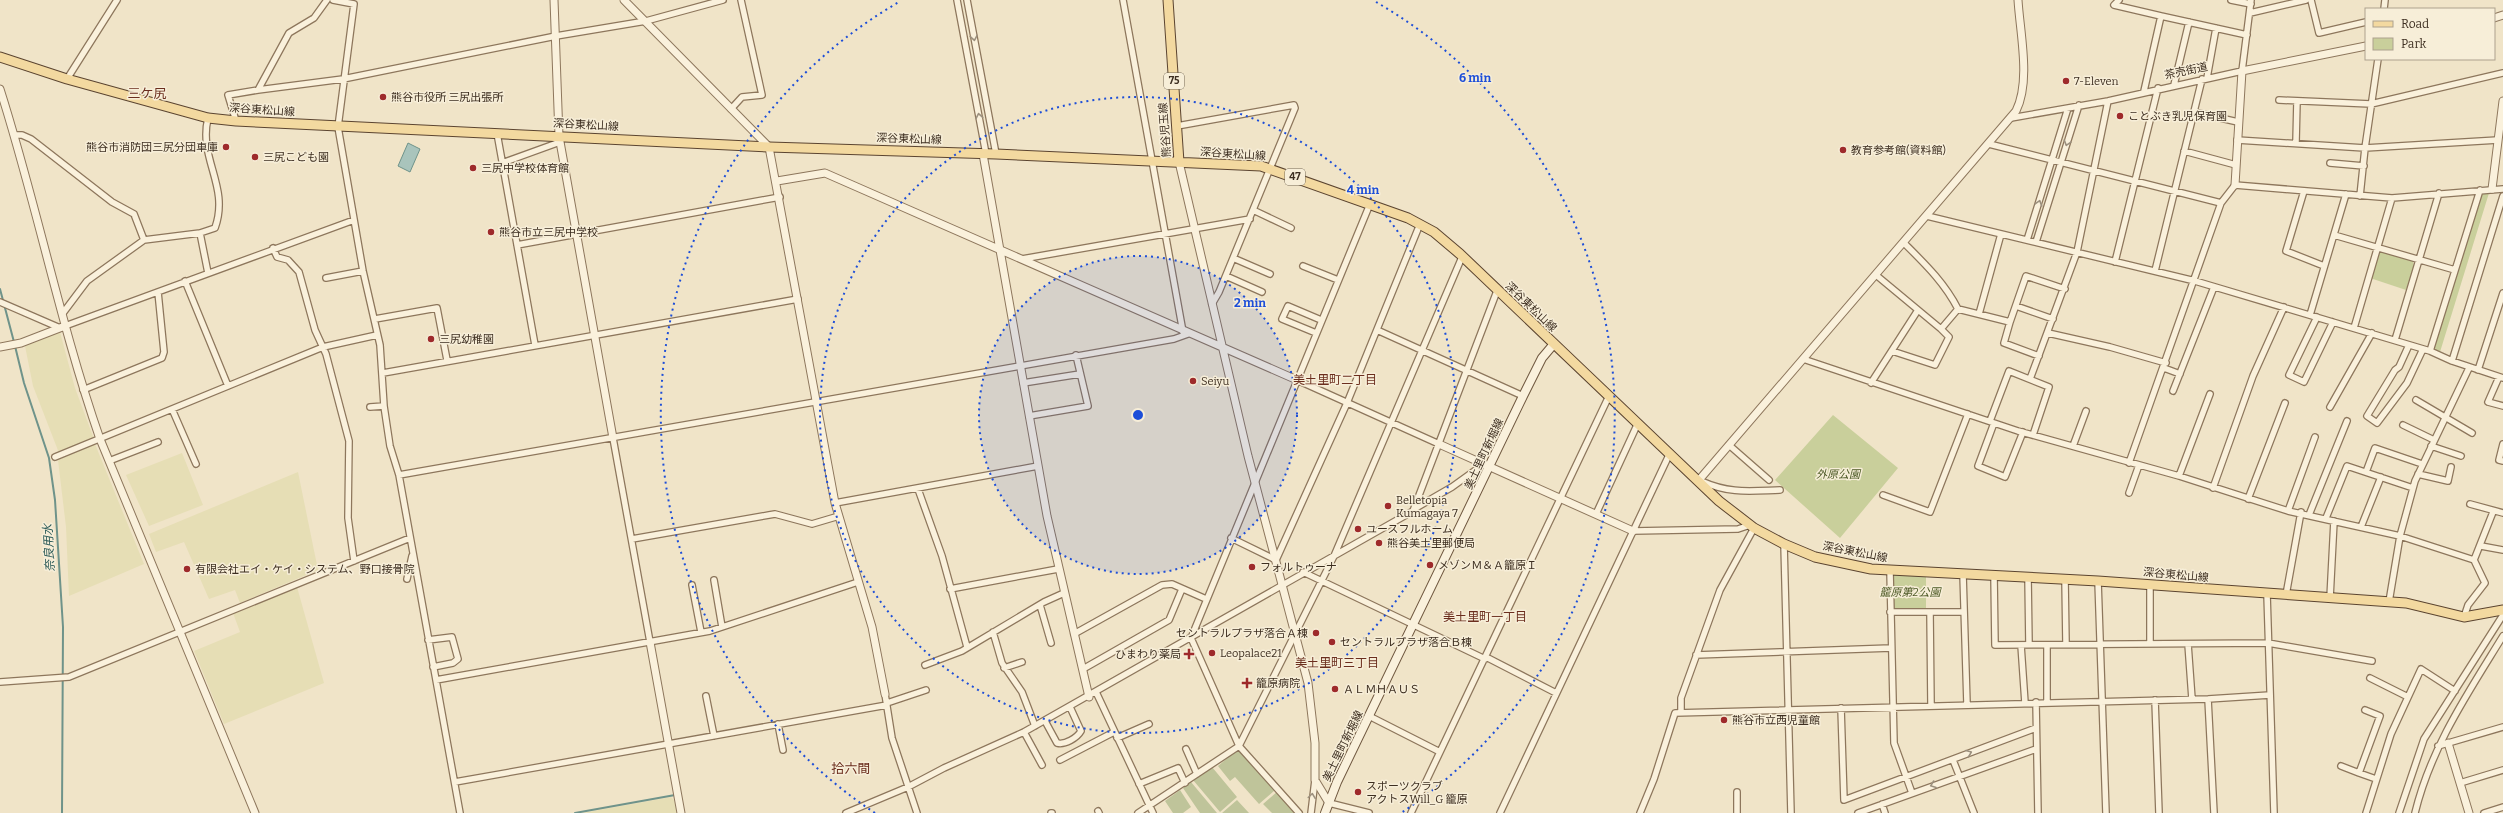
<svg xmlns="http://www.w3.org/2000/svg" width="2503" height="813" font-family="Bitter,'Noto Sans JP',serif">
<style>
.farmland{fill:#e6deb5}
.green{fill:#c9cf9b}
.cemetery{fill:#bfc49a}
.water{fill:#a9c4bc;stroke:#6f938a}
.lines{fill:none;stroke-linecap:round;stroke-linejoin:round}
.stream{stroke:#6f938a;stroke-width:2}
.minor-casing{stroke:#8d765c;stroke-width:8}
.tertiary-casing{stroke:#8d765c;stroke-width:9}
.secondary-casing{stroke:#6f573f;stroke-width:10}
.primary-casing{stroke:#5b4430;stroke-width:11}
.minor{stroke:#faf1dc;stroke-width:5.5}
.tertiary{stroke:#faf1dc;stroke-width:7}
.secondary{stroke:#faf1dc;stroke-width:8}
.primary{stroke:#f3d9a0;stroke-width:9}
.oneway{stroke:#9c907e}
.ring{fill:none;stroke:#1d4ed8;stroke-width:2;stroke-dasharray:2 4}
.poi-dot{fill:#9e2a2b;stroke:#f7eed8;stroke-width:1.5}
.labels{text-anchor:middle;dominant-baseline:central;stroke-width:3;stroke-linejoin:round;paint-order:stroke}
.shield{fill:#f7eed8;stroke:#756857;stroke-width:1}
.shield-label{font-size:10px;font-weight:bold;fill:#3d2e20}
.street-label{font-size:11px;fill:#3d2e20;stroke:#f7eed8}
.poi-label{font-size:11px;fill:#3d2e20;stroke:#f7eed8;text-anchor:start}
.park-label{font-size:11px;font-style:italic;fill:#4d5a26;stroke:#f7eed8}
.neighbourhood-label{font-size:12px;fill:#6b2e1e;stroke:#f7eed8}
.water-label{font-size:12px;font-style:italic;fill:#2f5d5a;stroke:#f7eed8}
.quarter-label{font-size:13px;fill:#6b2e1e;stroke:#f7eed8}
.centre{fill:#1d4ed8;stroke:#f7eed8;stroke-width:2}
.ring-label{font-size:12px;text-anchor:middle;font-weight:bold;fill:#1d4ed8;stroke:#f7eed8;stroke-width:3;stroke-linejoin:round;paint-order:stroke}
</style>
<rect width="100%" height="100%" fill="#f0e4c8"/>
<!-- farmland -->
<path class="farmland" d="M 60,332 L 75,388 L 94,439 L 59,453 L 33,386 L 25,346 Z
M 95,444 L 144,564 L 69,596 L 66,527 L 58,460 Z
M 182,453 L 203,505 L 149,526 L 126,475 Z
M 298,472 L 318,570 L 240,603 L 235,590 L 209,599 L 184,542 L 156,552 L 149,534 Z
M 297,587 L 324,683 L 224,724 L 194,651 L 240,632 L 233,613 Z
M 671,797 L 674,800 L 677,813 L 582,813 Z"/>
<!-- green -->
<path class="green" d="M 2489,193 L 2440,352 L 2433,350 L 2481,194 Z
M 2380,251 L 2413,261 L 2414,266 L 2406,290 L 2370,278 Z
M 1833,415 L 1898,468 L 1840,538 L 1775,480 Z
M 1894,574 L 1926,576 L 1926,608 L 1893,609 Z"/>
<!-- cemetery -->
<path class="cemetery" d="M 1237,750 L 1240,750 L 1275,790 L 1259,804 L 1235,777 L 1230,781 L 1218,766 Z
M 1212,767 L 1237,797 L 1220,812 L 1193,780 Z
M 1191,782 L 1217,813 L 1200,813 L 1183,788 Z
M 1180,790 L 1191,807 L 1183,813 L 1173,813 L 1165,801 Z
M 1278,791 L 1296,813 L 1272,813 L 1263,804 Z
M 1237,800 L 1249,813 L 1222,813 Z"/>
<!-- water -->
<path class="water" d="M 408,143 L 420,149 L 410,172 L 398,166 Z"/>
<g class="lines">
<!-- stream -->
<path class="stream" d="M 0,289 L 14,342
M 15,346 L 24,383 L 49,458 L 55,500 L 63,627 L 62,813
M 575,813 L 675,795"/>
<defs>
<path id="minor" d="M 333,0 L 354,4 L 338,127 L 363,271 L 380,345 L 384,406 L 390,446 L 399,475 L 460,813
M 957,0 L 986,154
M 967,0 L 996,154
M 1123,0 L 1183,332
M 2119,0 L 2114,5 L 2161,16
M 2231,0 L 2251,4
M 2311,0 L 2319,33 L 2366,22
M 2384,9 L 2385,0
M 2250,13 L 2306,0
M 2207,78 L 2216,28
M 67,79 L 117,0
M 2174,85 L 2189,22
M 258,90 L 343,79 L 556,36 L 646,21 L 723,0
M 2144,91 L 2161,16 L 2247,35
M 2279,100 L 2371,104 L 2503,73
M 731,109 L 742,97 L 762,95 L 741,0
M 2194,112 L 2238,122
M 2011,118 L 2108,101 L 2242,71 L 2251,0
M 236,121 L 228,95 L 258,90 L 289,33 L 314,18 L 327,0
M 1177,126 L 1294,105 L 1295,108 L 1219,292 L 1212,304
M 497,133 L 535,345
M 15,135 L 22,135 L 31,139 L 112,202 L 134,214 L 144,240
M 2237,140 L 2365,148 L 2498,140
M 2296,142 L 2297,101
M 1989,144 L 2221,203
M 2184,151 L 2236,165
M 502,163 L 560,142
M 2330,163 L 2364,166
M 2304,191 L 2286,251 L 2324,266
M 2360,196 L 2365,148 L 2378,59
M 1253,210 L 1291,228
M 1927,216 L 2195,281 L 2430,351 L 2452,361 L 2503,378
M 200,233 L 208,273
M 2334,235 L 2455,270
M 2027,240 L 2068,108
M 2036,242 L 2079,105
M 1904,243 C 1925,264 1944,282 1958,309 L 2010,322 L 2004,343 L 2039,356
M 517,245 L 780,197
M 273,248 L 277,257 L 288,260 L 299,272 L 315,330 L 326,354 L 349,441 L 348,518 L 354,561
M 1233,258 L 1270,274
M 1022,259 L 1250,219
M 2115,262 L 2158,88
M 1303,266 L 1338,280
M 2155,271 L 2202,79
M 1876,275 L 1941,329 L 1958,309
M 1226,276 L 1262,292
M 326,278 L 363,271
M 185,281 L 228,386
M 0,302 L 60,328
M 2016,306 L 2053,319
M 63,313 L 87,281 L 144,240 L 200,233 L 215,228 C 230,186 198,159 208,118
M 1979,314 L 2001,234
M 2310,315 L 2346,194
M 2317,317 L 2289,375 L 2304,382 L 2333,322
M 375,319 L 437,308 L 447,360
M 2010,322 L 2026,276 L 2065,289
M 65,326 L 354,220
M 2354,328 L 2392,198
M 1377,330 L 1523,396
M 1316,333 L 1282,319 L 1288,306 L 1321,320
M 2048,333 L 2110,347 L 2166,363
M 2395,340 L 2439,193
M 2409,345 L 2399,367 L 2395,370 L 2367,416 L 2377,423 L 2407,383 L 2423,349
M 1892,351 L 1935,365 L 1949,337 L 1941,329
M 2430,351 L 2480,190
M 1803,359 L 2018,431 L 2179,476 L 2288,511 L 2400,536 L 2474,560
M 2452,361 L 2503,196
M 2164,368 L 2180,374
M 2478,370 L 2503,293
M 383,373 L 798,299
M 2499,377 L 2488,402 L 2503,406
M 2030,379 L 2077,252 L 2108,101
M 1297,380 L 1439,444
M 1023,383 L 1080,374
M 1871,383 L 1918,310
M 83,390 L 162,358 L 164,352 L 158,292
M 2173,391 L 2214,287
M 2416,400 L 2472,433
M 370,407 L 384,406
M 2330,407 L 2372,333
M 172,409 L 196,464
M 1029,416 L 1088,406 L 1076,355
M 1990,421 L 2009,371 L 2049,387 L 2033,435
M 1994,423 L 1978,466 L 2005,477 L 2023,432
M 2403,425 L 2434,440
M 613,438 L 650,642
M 2503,444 L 2499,460 L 2503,461
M 1729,445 L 1769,480
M 2073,446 L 2086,411
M 2431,446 L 2461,456
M 55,457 L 323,347 L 377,335
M 109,461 L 158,442
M 2129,463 L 2221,203 L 2235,185 L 2392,198 L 2503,189
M 2366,472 L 2375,448 L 2422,464
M 2418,474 L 2448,481 L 2451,467
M 399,475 L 1174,339 L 1188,334
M 2179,476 L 2210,394
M 1701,481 C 1730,494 1749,491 1780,490
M 2213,488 L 2253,376 L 2284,307
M 918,489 L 942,556 L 967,647
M 2129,493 L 2139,465
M 1883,495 L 1930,512 L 1968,414
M 2248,499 L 2285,403
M 835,503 L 1038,466
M 2470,504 L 2503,513
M 1414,509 L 1452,487 L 1484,464
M 2288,511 L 2315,437
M 1596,514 L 1638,423
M 2309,515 L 2347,421
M 2326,518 L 2347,466 L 2413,488
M 2361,527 L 2381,477
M 1633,531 L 1738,529 L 1750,525
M 1231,538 L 1276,560 L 1347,403 L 1420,224
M 632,539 L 769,515 L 775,514 L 812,524 L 839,516
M 1784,544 L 1791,813
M 2481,546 L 2503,550
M 1890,571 L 1894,743 L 1912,793
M 1303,572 L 1485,659
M 1963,574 L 1967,704
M 1994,575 L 1995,645 L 2268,643 L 2372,661
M 2028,577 L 2029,645
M 407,579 L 412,556
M 2065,579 L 2066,644
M 714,580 L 722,627
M 2098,581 L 2106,813
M 692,585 L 701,632
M 2150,585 L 2150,644
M 950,589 L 1058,569
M 2267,594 L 2274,813
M 2286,595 L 2301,512
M 2330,598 L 2334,521
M 2389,602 L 2400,536 L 2415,481 L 2469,368
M 1040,605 L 1051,643
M 1890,612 L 1964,612
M 1930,612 L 1931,705
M 2464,617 L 2468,605 L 2485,583 L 2474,560 L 2493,512
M 993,632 L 1002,663 L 1022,692 L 1035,726
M 1074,634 L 1162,585 L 1172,584 L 1206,599
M 428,640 L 452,637 L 458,659 L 453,663 L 433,667
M 2188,644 L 2192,699
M 2021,645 L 2025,703
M 2047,645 L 2047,702
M 1696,655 L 1891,648
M 1486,657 L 1556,693
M 925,665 L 962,651 L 1044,602 L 1064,593
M 1004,668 L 1022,662
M 1083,669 L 1169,620 L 1182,589
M 2370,678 L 2408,697
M 436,680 L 710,631 L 858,582
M 0,682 L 69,677 L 410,538
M 1096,692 L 1153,813
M 885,694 L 892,738 L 917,813
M 706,696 L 714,736
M 2208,699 L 2214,813
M 2155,700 L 2159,813
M 2036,702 L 2038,813
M 887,703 L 926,690
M 1841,708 L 1844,800 L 2036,728
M 1681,713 L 1681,698 L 1720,590 L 1754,528
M 1369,716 L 1440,752
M 1045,721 L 1057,743 C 1065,745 1077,738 1081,731 L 1070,707
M 778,724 L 783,750
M 1024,732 L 1042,765
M 1117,738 L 1149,724
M 2438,746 L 2503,727
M 1186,749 L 1197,774
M 1060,760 L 1114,732
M 1953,760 L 1974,813
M 2341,766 L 2359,773 L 2380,716 L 2365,710
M 2359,773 L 2376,779
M 455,782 L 887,705
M 2460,783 L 2503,770
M 1139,784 L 1178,768 L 1185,783
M 1737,792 L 1737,813
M 1329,803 L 1369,813
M 1882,804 L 1885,813
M 1098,811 L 1099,813
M 846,813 L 908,787 L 944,768 L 1024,732 L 1413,511 L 1497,291
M 1051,813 L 1052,813
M 1138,813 L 1239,746 L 1334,556 L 1462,257
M 1299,813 L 1239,746 L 1191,638 L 1370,204
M 1311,813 L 1315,780
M 1411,813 L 1609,396
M 1500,813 L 1670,453
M 1640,813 L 1654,779 L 1675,713 L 2208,699 L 2270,695
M 1858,813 L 2036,749
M 2366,813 L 2391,734 L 2421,669 L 2455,691
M 2399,813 L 2424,739 L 2503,615
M 2415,813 C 2431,747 2468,693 2503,636
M 2484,813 L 2503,807"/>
<path id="tertiary" d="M 554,0 L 559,136 L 613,438
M 624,0 L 769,147 L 835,503 L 872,627 L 885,694
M 2494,18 L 2503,15
M 0,89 C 37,205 60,324 100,439 L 255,813
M 983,154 L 1047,516 L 1089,697
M 1179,162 L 1248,456 L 1308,683 L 1315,743 L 1315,780 L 1329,803
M 777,181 L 825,173 L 1297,380
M 2235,185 L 2242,71 L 2366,46
M 2492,189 L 2503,101
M 0,347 L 21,343 L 65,326
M 1439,444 L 1633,531
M 1699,480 L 2016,111 C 2031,81 2020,33 2018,0
M 650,642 L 681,813
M 2448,743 L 2469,813"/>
<path id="secondary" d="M 1325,813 L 1337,782 L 1523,396 L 1542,358 L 1553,345"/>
<path id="primary" d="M 1168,0 L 1179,162
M 0,57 L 67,79 L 208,118 L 236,121 L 769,147 L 996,154 L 1261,166 L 1408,218 L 1434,232 L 1460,254 L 1719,501 L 1754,528 L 1784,544 L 1815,557 L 1871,569 L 2098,581 L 2406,603 L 2464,617 L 2503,610"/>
</defs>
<!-- minor casing -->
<use href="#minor" class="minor-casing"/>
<!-- tertiary casing -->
<use href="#tertiary" class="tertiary-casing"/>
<!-- secondary casing -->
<use href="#secondary" class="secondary-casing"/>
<!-- primary casing -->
<use href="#primary" class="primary-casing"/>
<!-- minor -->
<use href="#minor" class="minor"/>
<!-- tertiary -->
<use href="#tertiary" class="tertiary"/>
<!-- secondary -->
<use href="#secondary" class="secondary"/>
<!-- primary -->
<use href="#primary" class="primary"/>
</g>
<!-- one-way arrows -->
<defs><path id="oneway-chevron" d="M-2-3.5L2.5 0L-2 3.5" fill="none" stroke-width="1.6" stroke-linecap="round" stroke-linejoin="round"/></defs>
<g class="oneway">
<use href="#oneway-chevron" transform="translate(974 38) rotate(80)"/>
<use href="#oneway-chevron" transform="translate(979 116) rotate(-101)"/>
<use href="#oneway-chevron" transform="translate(2067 143) rotate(107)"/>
<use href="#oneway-chevron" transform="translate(2039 203) rotate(-73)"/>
<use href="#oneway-chevron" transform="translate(1969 753) rotate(-21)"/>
<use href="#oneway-chevron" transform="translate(1933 785) rotate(160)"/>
<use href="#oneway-chevron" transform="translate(1312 796) rotate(-82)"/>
</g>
<!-- distance rings -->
<circle cx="1138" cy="415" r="159" fill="#1d4ed8" fill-opacity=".12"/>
<g class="ring">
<circle cx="1138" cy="415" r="159"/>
<circle cx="1138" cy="415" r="318"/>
<path d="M875 813A477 477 0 0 1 899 2M1376 2A477 477 0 0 1 1401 813"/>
</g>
<!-- markers -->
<g class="poi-dot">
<circle cx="2066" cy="81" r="4"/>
<circle cx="383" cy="97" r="4"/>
<circle cx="2120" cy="116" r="4"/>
<circle cx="226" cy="147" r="4"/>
<circle cx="1843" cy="150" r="4"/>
<circle cx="255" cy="157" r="4"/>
<circle cx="473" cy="168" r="4"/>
<circle cx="491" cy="232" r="4"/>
<circle cx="431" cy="339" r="4"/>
<circle cx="1193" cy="381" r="4"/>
<circle cx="1388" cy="506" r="4"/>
<circle cx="1358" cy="529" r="4"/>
<circle cx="1379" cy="543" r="4"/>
<circle cx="1430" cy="565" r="4"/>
<circle cx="1252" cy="567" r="4"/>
<circle cx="187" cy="569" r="4"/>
<circle cx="1316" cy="633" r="4"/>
<circle cx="1332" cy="642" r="4"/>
<circle cx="1212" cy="653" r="4"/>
<path d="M1187 648h4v4h4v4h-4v4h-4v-4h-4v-4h4z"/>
<path d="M1245 677h4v4h4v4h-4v4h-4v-4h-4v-4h4z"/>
<circle cx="1335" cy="689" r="4"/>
<circle cx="1724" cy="720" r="4"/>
<circle cx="1358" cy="792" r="4"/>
</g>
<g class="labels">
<!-- shield labels -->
<g class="shield">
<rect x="1164" y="73" width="20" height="16" rx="3"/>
<rect x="1285" y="169" width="20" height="16" rx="3"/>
</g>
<g class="shield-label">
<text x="1174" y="81">75</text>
<text x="1295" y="177">47</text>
</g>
<!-- street labels -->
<g class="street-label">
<text transform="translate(2186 71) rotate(-12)">茶売街道</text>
<text transform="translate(262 110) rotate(4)">深谷東松山線</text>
<text transform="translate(586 125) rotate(3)">深谷東松山線</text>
<text transform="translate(1165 130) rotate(-94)">熊谷児玉線</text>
<text transform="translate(909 139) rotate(2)">深谷東松山線</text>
<text transform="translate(1233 154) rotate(4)">深谷東松山線</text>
<text transform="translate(1531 307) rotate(44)">深谷東松山線</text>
<text transform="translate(1484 454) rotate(-65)">美土里町新堀線</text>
<text transform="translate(1855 552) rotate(11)">深谷東松山線</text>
<text transform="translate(2176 575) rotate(5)">深谷東松山線</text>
<text transform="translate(1343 746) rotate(-64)">美土里町新堀線</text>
</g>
<!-- poi labels -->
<g class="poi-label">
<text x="2074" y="81">7-Eleven</text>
<text x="391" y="97">熊谷市役所 三尻出張所</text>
<text x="2128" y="116">ことぶき乳児保育園</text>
<text x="218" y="147" text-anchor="end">熊谷市消防団三尻分団車庫</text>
<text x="1851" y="150">教育参考館(資料館)</text>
<text x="263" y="157">三尻こども園</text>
<text x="481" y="168">三尻中学校体育館</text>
<text x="499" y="232">熊谷市立三尻中学校</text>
<text x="439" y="339">三尻幼稚園</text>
<text x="1201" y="381">Seiyu</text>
<text x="1396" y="500">Belletopia<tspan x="1396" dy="13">Kumagaya 7</tspan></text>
<text x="1366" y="529">ユースフルホーム</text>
<text x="1387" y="543">熊谷美土里郵便局</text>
<text x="1438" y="565">メゾンＭ＆Ａ籠原Ｉ</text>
<text x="1260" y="567">フォルトゥーナ</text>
<text x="195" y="569">有限会社エイ・ケイ・システム、野口接骨院</text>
<text x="1308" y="633" text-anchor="end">セントラルプラザ落合Ａ棟</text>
<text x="1340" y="642">セントラルプラザ落合Ｂ棟</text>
<text x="1220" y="653">Leopalace21</text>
<text x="1181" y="654" text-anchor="end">ひまわり薬局</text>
<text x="1256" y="683">籠原病院</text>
<text x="1343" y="689">ＡＬＭＨＡＵＳ</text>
<text x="1732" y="720">熊谷市立西児童館</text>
<text x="1366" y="786">スポーツクラブ<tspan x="1366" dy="13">アクトスWill_G 籠原</tspan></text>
</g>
<!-- park labels -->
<g class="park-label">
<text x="1838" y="474">外原公園</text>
<text x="1910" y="592">籠原第2公園</text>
</g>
<!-- neighbourhood labels -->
<g class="neighbourhood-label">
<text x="1335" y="380">美土里町二丁目</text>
<text x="1485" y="617">美土里町一丁目</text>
<text x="1337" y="663">美土里町三丁目</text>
</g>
<!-- water labels -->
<g class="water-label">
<text transform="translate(49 548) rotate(-93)">奈良用水</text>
</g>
<!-- quarter labels -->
<g class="quarter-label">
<text x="147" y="93">三ケ尻</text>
<text x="851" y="768">拾六間</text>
</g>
</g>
<circle cx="1138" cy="415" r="6" class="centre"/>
<g class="ring-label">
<text x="1475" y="82">6 min</text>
<text x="1363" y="194">4 min</text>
<text x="1250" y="307">2 min</text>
</g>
<!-- legend -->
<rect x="2365" y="8" width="130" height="52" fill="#f7eed8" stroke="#ada18e"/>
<rect x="2373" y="21" width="20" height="6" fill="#f3d9a0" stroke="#ada18e"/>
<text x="2401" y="28" font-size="12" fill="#3d2e20">Road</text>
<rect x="2373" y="38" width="20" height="12" fill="#c9cf9b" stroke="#ada18e"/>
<text x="2401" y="48" font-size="12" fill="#3d2e20">Park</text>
</svg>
